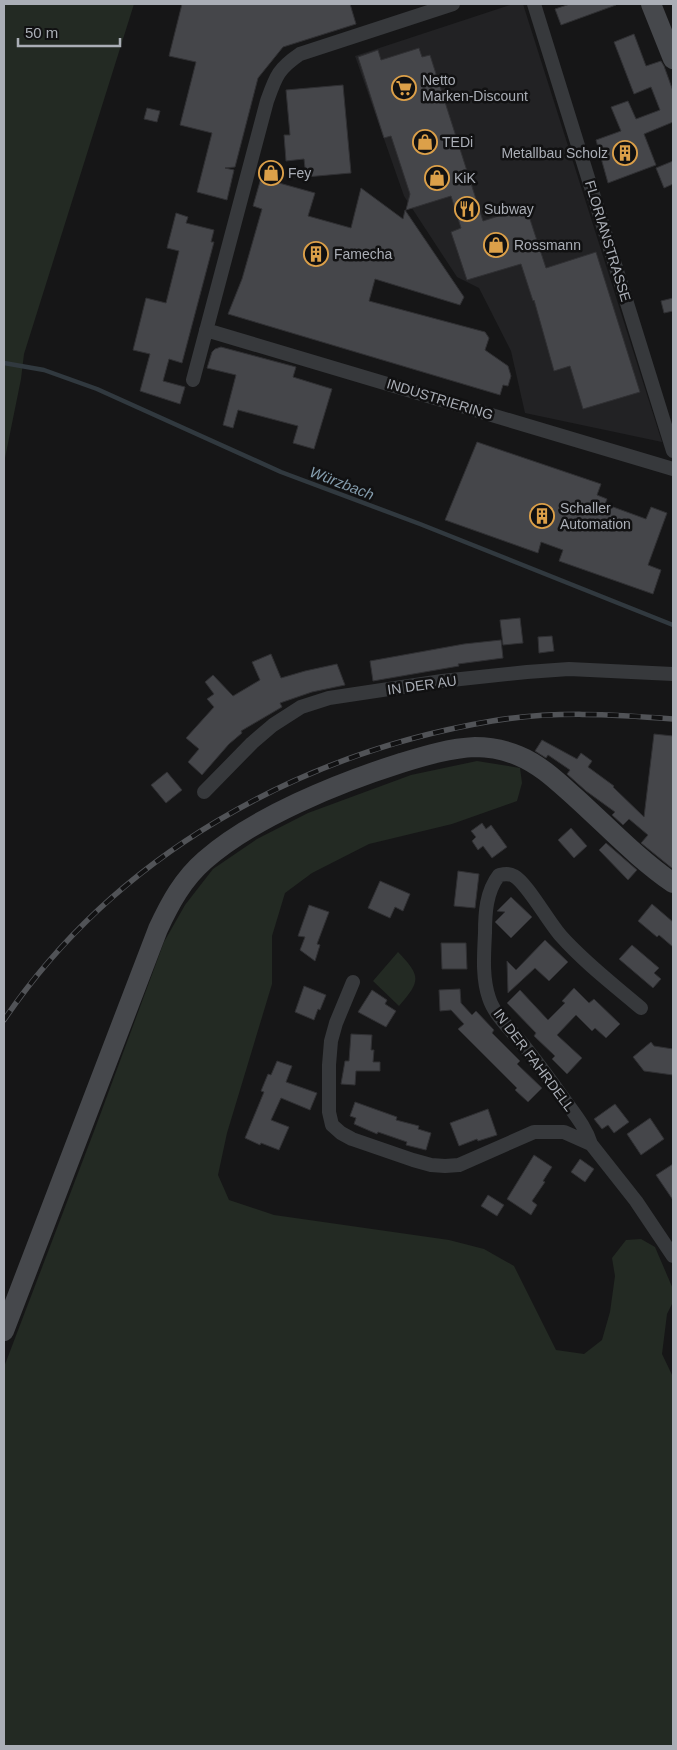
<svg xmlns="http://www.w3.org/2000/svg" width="677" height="1750" font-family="Arial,sans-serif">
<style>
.built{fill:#222224}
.green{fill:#232a23}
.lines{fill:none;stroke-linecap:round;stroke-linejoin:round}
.stream{stroke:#31393f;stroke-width:4.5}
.building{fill:#45464a;stroke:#303033}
.minor{stroke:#37393c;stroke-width:14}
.secondary{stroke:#46484c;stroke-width:20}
.rail-casing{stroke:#515357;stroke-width:5.5}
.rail{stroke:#111112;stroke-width:4;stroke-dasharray:11;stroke-linecap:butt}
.labels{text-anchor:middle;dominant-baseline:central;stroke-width:5;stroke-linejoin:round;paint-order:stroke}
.poi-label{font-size:14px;fill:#aaaeb6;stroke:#111112;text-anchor:start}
.street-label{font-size:14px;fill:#aaaeb6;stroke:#111112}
.water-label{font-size:15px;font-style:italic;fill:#859dad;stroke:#111112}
</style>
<rect width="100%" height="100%" fill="#161617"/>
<!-- built -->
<path class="built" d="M 513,4 L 523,4 L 662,442 L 525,413 L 511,351 L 479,288 L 457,277 L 404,196 L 355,56 Z"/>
<!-- green -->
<path class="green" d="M 4,4 L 134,4 L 24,354 L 21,379 L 4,463 Z
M 477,761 L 520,768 L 522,783 L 517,801 L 452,824 L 369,844 L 312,873 L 285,893 L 272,936 L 272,984 L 227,1133 L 218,1175 L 229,1200 L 274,1215 L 449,1240 L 484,1249 L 514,1266 L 556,1350 L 584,1354 L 602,1340 L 610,1312 L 615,1276 L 612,1258 L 626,1240 L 641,1239 L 655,1247 L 673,1289 L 673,1302 L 667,1314 L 662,1354 L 673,1377 L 673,1746 L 4,1746 L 4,1367 L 96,1126 L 164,942 L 185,905 L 213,869 L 257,839 L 308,813 L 411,775 Z
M 398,952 C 421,976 421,981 399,1006 L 373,981 Z"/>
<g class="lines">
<!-- stream -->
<path class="stream" d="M 4,363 L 44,370 L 97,389 L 281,472 L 420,524 L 673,625"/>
</g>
<!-- building -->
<path class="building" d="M 182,4 L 350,4 L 356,24 L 283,47 L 258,78 L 235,167 L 225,168 L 234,170 L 227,200 L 197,192 L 212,133 L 180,125 L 196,62 L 169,56 Z
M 570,4 L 616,4 L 616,5 L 561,25 L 555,9 Z
M 634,34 L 646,66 L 661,61 L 664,66 L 673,91 L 673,122 L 644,134 L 656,165 L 608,183 L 596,140 L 621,131 L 611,107 L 628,101 L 636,119 L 660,110 L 651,87 L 634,94 L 614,42 Z
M 419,48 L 422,57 L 430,55 L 483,221 L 526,207 L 546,268 L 596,252 L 640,392 L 583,409 L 570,366 L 554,371 L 534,300 L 533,301 L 521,264 L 467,280 L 451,232 L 461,228 L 451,196 L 406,210 L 410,194 L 391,136 L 384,138 L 358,57 L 378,50 L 381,60 Z
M 343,85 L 351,173 L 306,177 L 304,159 L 286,161 L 284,135 L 290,135 L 286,90 Z
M 147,108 L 160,111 L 157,122 L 144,119 Z
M 673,161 L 673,184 L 664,188 L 656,168 Z
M 261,178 L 315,193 L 308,216 L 351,228 L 361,188 L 403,219 L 405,210 L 464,297 L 460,305 L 375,279 L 369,301 L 485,332 L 489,338 L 485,350 L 508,366 L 511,376 L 508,386 L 503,385 L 500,395 L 228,314 L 242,279 L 262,209 L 253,206 Z
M 176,213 L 188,217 L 186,223 L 214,230 L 211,242 L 214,242 L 182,363 L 169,359 L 163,381 L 185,387 L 180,404 L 140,391 L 150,354 L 133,350 L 146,298 L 166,303 L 179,251 L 167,248 Z
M 673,298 L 673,311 L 664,313 L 661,301 Z
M 221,347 L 296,367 L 293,377 L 332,389 L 314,449 L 293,443 L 298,426 L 238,410 L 233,428 L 223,425 L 236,375 L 207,368 L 212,352 L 215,349 Z
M 477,442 L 601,484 L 597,495 L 607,499 L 605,504 L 646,519 L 651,507 L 667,513 L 648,565 L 661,570 L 653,594 L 559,561 L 563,550 L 541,542 L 538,553 L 445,520 Z
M 520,618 L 523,643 L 503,645 L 500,620 Z
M 552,636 L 554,651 L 539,653 L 538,637 Z
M 501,640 L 503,658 L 458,664 L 459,666 L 373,681 L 370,661 L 464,644 Z
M 271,654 L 281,678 L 305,671 L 337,664 L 345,685 L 312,692 L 280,703 L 282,707 L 241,731 L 242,733 L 229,744 L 202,775 L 188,762 L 199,749 L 186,738 L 214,707 L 207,699 L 214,694 L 205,682 L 213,675 L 233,696 L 260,680 L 252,662 Z
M 654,734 L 673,736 L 673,869 L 641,843 L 648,835 L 629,819 L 623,825 L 612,815 L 615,812 L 586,791 L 567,774 L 570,770 L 548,755 L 546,758 L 535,751 L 542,740 L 577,759 L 581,753 L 592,761 L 588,767 L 614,786 L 613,787 L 644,817 Z
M 167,772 L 182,790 L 166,803 L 151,785 Z
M 482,823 L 486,829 L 491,825 L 507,847 L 492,858 L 483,846 L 478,850 L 472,841 L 476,837 L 471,831 Z
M 571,828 L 587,846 L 574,858 L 558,840 Z
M 606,843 L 637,870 L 628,880 L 599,850 Z
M 458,871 L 479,874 L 475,908 L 454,906 Z
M 380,881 L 410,894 L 403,911 L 395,907 L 390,918 L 368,908 Z
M 511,897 L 532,917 L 511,938 L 495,922 L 505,912 L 497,911 Z
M 652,904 L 673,922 L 673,947 L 659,935 L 657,937 L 638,921 Z
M 309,905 L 329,912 L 317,944 L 320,945 L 315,961 L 300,950 L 305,937 L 298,936 Z
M 545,940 L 568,962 L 549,981 L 535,968 L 508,993 L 507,961 L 516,970 Z
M 441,943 L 466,943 L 467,969 L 442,969 Z
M 632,945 L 659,968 L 654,973 L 661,979 L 653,988 L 619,959 Z
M 304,986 L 326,995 L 320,1010 L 318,1009 L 314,1020 L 295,1012 Z
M 574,988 L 589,1003 L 594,999 L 620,1024 L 606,1038 L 595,1028 L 592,1031 L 576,1015 L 557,1035 L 582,1058 L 567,1074 L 552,1059 L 555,1056 L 534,1036 L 536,1033 L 507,1003 L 520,990 L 548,1020 L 565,1003 L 562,1001 Z
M 460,989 L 461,1003 L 472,1015 L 476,1011 L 494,1030 L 492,1033 L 520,1061 L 517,1064 L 542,1088 L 528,1102 L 515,1090 L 517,1088 L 458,1029 L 464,1024 L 451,1010 L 440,1011 L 439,990 Z
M 372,990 L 387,1000 L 385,1004 L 396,1011 L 386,1027 L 358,1012 Z
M 351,1034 L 372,1035 L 371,1050 L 374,1050 L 373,1062 L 380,1062 L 380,1071 L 356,1071 L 355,1085 L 341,1084 L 345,1061 L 349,1061 Z
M 651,1042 L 654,1046 L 673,1049 L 673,1075 L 644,1071 L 633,1057 Z
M 277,1061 L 292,1066 L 286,1082 L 317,1093 L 310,1110 L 281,1098 L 271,1120 L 289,1127 L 279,1150 L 261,1143 L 260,1145 L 245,1138 L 264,1092 L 261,1091 L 268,1074 L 271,1075 Z
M 355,1102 L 397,1117 L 396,1120 L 419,1126 L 418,1129 L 431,1133 L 426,1150 L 406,1145 L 407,1142 L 378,1132 L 377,1134 L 354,1124 L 356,1118 L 350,1116 Z
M 615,1104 L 629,1122 L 614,1133 L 608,1125 L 602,1129 L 594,1119 Z
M 488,1109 L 497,1135 L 478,1141 L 477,1139 L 459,1146 L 450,1123 Z
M 650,1118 L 664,1139 L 641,1155 L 627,1134 Z
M 534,1155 L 552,1167 L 543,1181 L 545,1182 L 532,1201 L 537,1205 L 531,1215 L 507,1199 Z
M 580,1159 L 594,1169 L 585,1182 L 571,1172 Z
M 673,1164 L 673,1200 L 656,1175 Z
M 488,1195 L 504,1205 L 497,1216 L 481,1206 Z"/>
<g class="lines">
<!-- minor -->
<path class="minor" d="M 534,4 L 673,451
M 206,330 L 673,469
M 193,380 L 267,101 C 276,76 278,69 300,54 L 453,4
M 204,792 L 252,743 L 273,725 L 301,707 L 329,698 L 442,681 L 527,672 L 569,669 L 673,674
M 353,982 L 336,1023 L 331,1041 L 329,1065 L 329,1112 L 332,1125 L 341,1133 L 352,1139 L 413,1160 L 431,1165 L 445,1166 L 459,1165 L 534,1132 L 564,1132 L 591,1144 L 636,1201 L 673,1256
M 591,1144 C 586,1128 576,1116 566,1102 C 551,1081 537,1061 520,1041 C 509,1028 494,1014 489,998 C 482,978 484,954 485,933 C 485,913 486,892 499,875 C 504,874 509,873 514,876 C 527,883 549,923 561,936 C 585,963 614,985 641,1008"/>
<!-- secondary -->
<path class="secondary" d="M 651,4 L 673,59
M 4,1331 L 158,929 C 170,903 183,879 205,860 C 254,817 338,783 401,763 C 424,756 450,748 475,747 C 490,747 505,750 519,756 C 541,765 559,783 576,798 C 608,827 638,859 673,883"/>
<defs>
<path id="rail" d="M 4,1020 C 115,856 297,754 492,721 C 551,711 613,714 673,719"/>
</defs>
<!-- rail casing -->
<use href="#rail" class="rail-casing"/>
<!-- rail -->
<use href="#rail" class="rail"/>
</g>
<!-- icons -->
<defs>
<symbol id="supermarket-ring" viewBox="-11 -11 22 22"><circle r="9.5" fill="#111112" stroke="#dca049" stroke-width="1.5"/><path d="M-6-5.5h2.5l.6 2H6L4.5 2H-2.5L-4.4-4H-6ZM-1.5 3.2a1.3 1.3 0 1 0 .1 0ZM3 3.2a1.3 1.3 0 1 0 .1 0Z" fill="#dca049"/></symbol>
<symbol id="shop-ring" viewBox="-11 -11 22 22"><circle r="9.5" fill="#111112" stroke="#dca049" stroke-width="1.5"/><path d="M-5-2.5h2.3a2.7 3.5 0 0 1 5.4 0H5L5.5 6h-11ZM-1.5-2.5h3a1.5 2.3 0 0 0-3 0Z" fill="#dca049"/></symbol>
<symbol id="building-ring" viewBox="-11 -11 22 22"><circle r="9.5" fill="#111112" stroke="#dca049" stroke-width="1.5"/><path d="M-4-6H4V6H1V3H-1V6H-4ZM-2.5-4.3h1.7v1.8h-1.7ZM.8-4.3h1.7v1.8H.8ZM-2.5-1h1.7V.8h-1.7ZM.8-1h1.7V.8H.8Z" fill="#dca049"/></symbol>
<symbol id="restaurant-ring" viewBox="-11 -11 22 22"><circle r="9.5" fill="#111112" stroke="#dca049" stroke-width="1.5"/><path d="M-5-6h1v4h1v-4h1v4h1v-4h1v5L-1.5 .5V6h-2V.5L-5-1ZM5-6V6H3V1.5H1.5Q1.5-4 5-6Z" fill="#dca049"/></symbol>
</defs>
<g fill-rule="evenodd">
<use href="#supermarket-ring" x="390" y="74" width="28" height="28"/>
<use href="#shop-ring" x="411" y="128" width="28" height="28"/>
<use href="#building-ring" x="611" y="139" width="28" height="28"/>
<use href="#shop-ring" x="257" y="159" width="28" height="28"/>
<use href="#shop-ring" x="423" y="164" width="28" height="28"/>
<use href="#restaurant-ring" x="453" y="195" width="28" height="28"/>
<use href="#shop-ring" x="482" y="231" width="28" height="28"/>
<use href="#building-ring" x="302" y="240" width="28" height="28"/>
<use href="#building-ring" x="528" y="502" width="28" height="28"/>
</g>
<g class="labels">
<!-- poi labels -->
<g class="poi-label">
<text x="422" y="80">Netto<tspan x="422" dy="16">Marken-Discount</tspan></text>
<text x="442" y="142">TEDi</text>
<text x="608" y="153" text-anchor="end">Metallbau Scholz</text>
<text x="288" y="173">Fey</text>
<text x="454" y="178">KiK</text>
<text x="484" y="209">Subway</text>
<text x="514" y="245">Rossmann</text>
<text x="334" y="254">Famecha</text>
<text x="560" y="508">Schaller<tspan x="560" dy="16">Automation</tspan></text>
</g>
<!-- street labels -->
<g class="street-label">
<text transform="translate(608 241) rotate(73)">FLORIANSTRASSE</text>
<text transform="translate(440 399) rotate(17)">INDUSTRIERING</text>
<text transform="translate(422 685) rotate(-8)">IN DER AU</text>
<text transform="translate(534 1060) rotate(53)">IN DER FAHRDELL</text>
</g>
<!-- water labels -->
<g class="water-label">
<text transform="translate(342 483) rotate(21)">Würzbach</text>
</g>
</g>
<!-- border -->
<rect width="677" height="1750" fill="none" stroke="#aaaeb6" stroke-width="10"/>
<!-- scale -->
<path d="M18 38v8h102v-8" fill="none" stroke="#aaaeb6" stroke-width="2.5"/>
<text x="25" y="38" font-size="15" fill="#aaaeb6" stroke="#111112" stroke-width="4" paint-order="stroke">50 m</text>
</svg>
